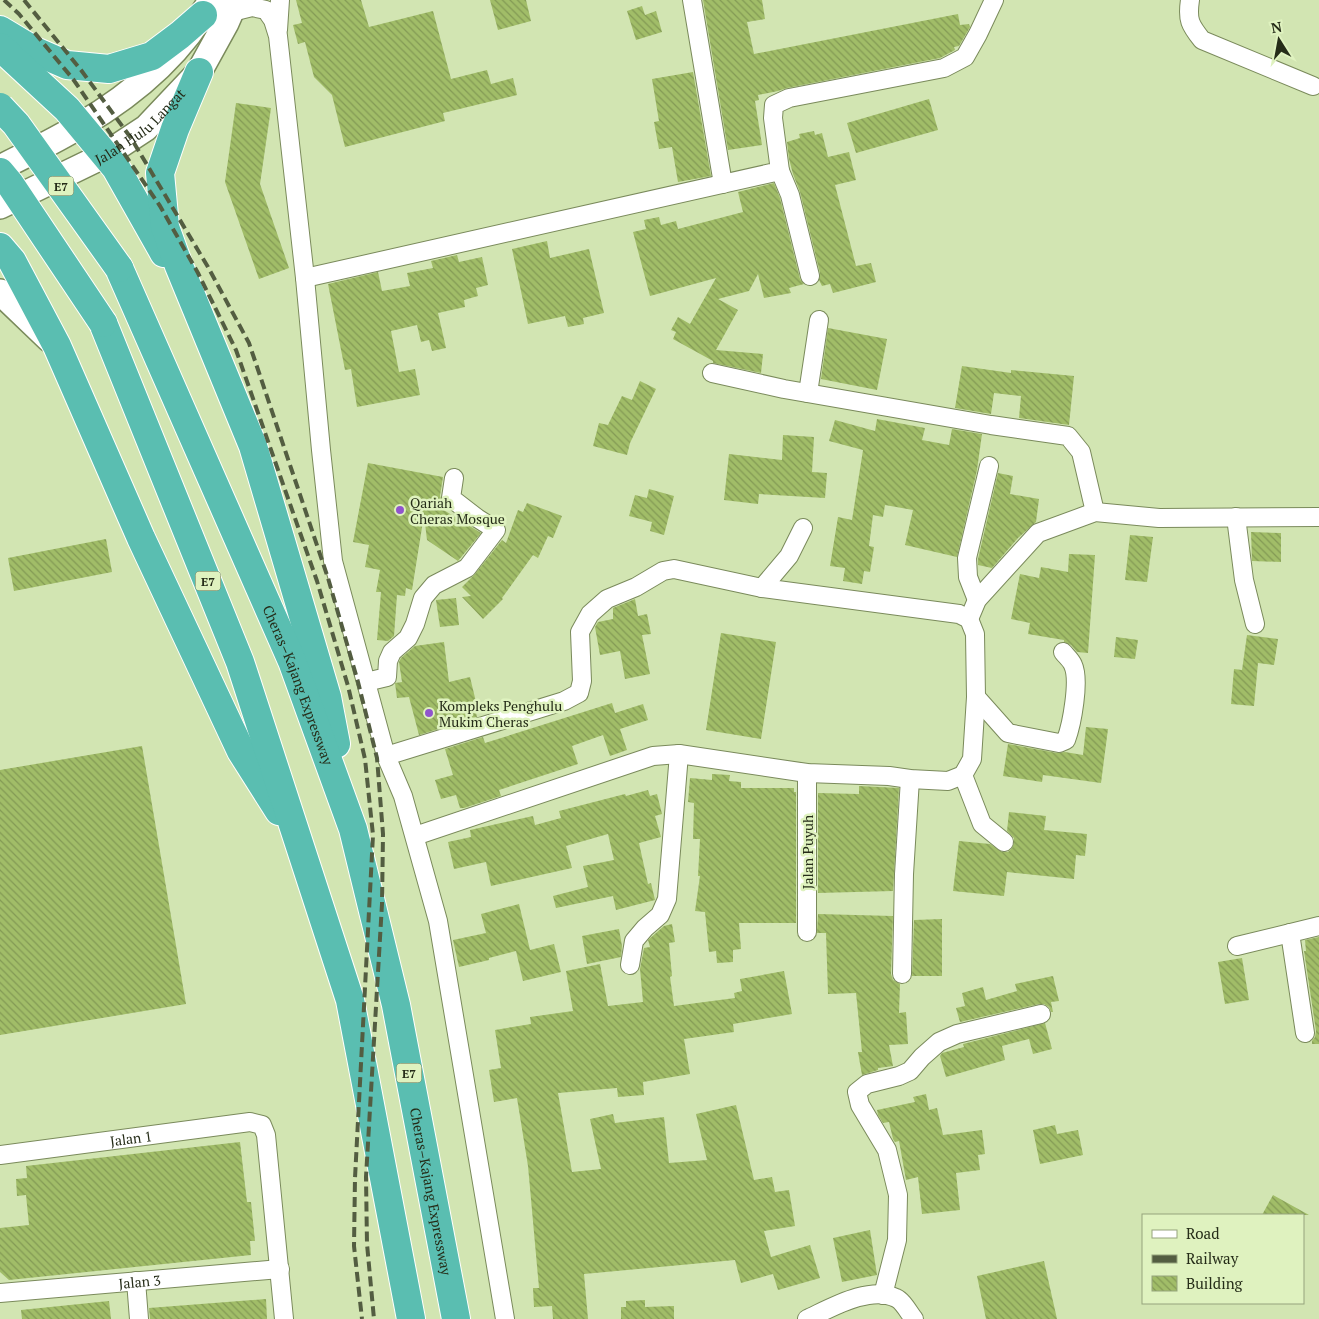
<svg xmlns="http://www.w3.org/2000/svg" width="1319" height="1319" font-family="'PT Serif',serif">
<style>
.building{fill:url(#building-back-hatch)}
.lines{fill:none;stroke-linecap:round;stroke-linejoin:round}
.minor-casing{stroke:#7a8a5b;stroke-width:20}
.secondary-casing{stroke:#7a8a5b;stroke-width:28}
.motorway-casing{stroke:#fff;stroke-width:30}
.minor{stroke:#fff;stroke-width:18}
.secondary{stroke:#fff;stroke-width:25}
.motorway{stroke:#5abeb1;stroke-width:28}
.rail{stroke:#535d41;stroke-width:4;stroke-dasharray:10 5;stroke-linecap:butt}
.motorway-bridge-casing{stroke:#fff;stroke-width:30;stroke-linecap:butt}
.motorway-bridge{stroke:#5abeb1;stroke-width:28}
.poi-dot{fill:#9055cc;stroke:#dff2bf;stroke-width:2}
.labels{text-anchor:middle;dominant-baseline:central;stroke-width:5;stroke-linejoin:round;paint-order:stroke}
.shield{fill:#dff2bf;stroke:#5d674a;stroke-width:1}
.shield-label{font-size:12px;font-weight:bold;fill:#252c18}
.street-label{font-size:14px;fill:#252c18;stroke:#dff2bf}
.poi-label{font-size:14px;fill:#252c18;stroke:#dff2bf;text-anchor:start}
</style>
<defs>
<pattern id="building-back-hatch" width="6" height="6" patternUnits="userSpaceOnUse" patternTransform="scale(1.25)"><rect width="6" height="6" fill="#a1bd68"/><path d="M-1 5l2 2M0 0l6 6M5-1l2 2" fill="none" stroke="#839a55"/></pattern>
</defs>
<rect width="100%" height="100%" fill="#d2e5b2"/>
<!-- building -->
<path class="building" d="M 296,0 L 361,0 L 369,27 L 433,11 L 451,79 L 487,70 L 491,84 L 513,78 L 517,95 L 443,113 L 445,121 L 345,147 L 332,95 L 314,77 L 305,42 L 298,44 L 293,25 L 302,23 Z
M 490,0 L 526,0 L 531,21 L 498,30 Z
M 703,0 L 762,0 L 765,19 L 747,22 L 754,54 L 958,14 L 960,25 L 969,24 L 970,27 L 959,46 L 954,47 L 955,50 L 940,58 L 787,88 L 778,91 L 758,95 L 759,100 L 755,101 L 762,145 L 728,150 Z
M 642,6 L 645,15 L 656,11 L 662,32 L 636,40 L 627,11 Z
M 693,72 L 711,176 L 678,182 L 672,147 L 659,149 L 654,122 L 659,121 L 652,79 Z
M 929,99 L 938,130 L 856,153 L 847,123 Z
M 236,103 L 271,108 L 260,184 L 289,268 L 259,279 L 225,182 Z
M 814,131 L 815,135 L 822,133 L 828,157 L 849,152 L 856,180 L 835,185 L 856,266 L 871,263 L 876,282 L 833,293 L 830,284 L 822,286 L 819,280 L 820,273 L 800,192 L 793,174 L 789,159 L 787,142 L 800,138 L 799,134 Z
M 774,183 L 780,198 L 800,279 L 804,284 L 789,288 L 791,293 L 764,298 L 758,274 L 749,291 L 718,299 L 738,310 L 716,350 L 763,354 L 761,373 L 713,363 L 713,361 L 673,339 L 676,332 L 671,330 L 678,317 L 690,324 L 716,278 L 650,296 L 633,232 L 646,229 L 644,220 L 659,217 L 661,225 L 676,221 L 678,229 L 743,212 L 738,192 Z
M 547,241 L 550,258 L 589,249 L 604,313 L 583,318 L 584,324 L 568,327 L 565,316 L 528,324 L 512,249 Z
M 457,255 L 459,262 L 482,257 L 488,285 L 476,288 L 478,296 L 464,300 L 465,307 L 438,313 L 446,348 L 432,351 L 429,340 L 421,342 L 417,325 L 391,331 L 399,372 L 415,369 L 420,395 L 357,407 L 351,369 L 345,370 L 328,284 L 378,272 L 382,291 L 410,286 L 407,273 L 433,268 L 431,261 Z
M 828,328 L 887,339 L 877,390 L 821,379 Z
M 962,366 L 1011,373 L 1011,370 L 1074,376 L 1069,425 L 1019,418 L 1021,396 L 994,393 L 991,414 L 955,408 Z
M 640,381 L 656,389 L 630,443 L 627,455 L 593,446 L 599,423 L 608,425 L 622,396 L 632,400 Z
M 877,419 L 925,428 L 922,440 L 949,445 L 952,429 L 982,434 L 977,470 L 957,557 L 905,545 L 913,510 L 885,505 L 883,517 L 873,515 L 869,546 L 874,547 L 870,572 L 864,571 L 862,584 L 843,581 L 845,568 L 830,566 L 838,517 L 852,520 L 863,450 L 829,441 L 835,420 L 875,431 Z
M 783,435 L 814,437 L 812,472 L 827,473 L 825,498 L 759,494 L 758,504 L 724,500 L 729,454 L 782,460 Z
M 368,463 L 443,477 L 440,496 L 443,504 L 442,509 L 481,533 L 458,561 L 427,540 L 424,515 L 412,590 L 406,588 L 405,596 L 397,595 L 394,636 L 388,641 L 377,640 L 381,592 L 376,592 L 380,570 L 365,567 L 369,545 L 353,542 Z
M 998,473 L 1013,476 L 1010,494 L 1039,499 L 1036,522 L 1018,538 L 992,568 L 978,565 L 978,559 Z
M 649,489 L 674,496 L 664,535 L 650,531 L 652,522 L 629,516 L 635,495 L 647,498 Z
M 527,503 L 562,516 L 553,538 L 548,536 L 538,558 L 533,555 L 502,598 L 503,599 L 483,619 L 462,597 L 471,596 L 462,587 L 475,574 L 502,540 L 506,543 L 518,510 L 523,512 Z
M 1251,532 L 1281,533 L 1281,562 L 1252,561 Z
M 1130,535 L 1153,537 L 1147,582 L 1125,580 Z
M 106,539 L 112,572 L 14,591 L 8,558 Z
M 1069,554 L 1095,555 L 1088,653 L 1077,652 L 1071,645 L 1064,642 L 1064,640 L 1028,634 L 1030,623 L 1011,619 L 1020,574 L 1039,578 L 1041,567 L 1068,572 Z
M 456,598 L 459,625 L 440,627 L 436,600 Z
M 635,599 L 638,616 L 647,614 L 651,634 L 642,635 L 650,674 L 625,679 L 620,651 L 600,655 L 595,627 L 598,622 L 613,619 L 613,608 Z
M 721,633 L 776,642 L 761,739 L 706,730 Z
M 1247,635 L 1278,639 L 1274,665 L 1258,663 L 1254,706 L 1231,704 L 1234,669 L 1242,670 Z
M 1116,637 L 1138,640 L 1135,659 L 1114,657 Z
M 444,642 L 449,682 L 470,677 L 476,702 L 474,703 L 477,717 L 419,735 L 409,697 L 397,698 L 395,683 L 402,682 L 399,662 L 401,658 L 415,646 Z
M 612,703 L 615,713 L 643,704 L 648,720 L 620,729 L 627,750 L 610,756 L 603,735 L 572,746 L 578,764 L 499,790 L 501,796 L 464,808 L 460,808 L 456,795 L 441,799 L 435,780 L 453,775 L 445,749 L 483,737 L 485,743 Z
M 1086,727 L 1108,729 L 1101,783 L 1043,775 L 1042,782 L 1003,776 L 1008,744 L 1057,753 L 1065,752 L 1083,755 Z
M 142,746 L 186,1004 L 0,1035 L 0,770 Z
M 712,774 L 730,775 L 729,781 L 741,782 L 741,788 L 794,788 L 794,792 L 796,792 L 796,923 L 739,923 L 741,949 L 733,950 L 733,962 L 717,963 L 716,951 L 709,952 L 705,912 L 695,911 L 700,876 L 698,876 L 700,839 L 693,839 L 694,803 L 688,802 L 690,778 L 712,780 Z
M 859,786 L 899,788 L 893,891 L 818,893 L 818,793 L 859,794 Z
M 648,790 L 650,796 L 657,794 L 662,814 L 655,816 L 661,837 L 639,843 L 648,884 L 651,883 L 655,900 L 616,910 L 613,896 L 556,908 L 553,896 L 588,887 L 583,866 L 614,860 L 608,834 L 566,846 L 572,868 L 491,886 L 486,862 L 454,869 L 448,842 L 471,837 L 470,830 L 533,816 L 535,825 L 561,818 L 559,811 L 625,794 L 626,796 Z
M 1009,812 L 1046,816 L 1044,830 L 1087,834 L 1085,856 L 1076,855 L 1074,879 L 1007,872 L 1004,896 L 953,891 L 959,841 L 990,844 L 1002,852 L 1008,852 L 1012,848 L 1014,843 L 1014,838 L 1007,831 Z
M 519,904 L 530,950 L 554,944 L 561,972 L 523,981 L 516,951 L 489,958 L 489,960 L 459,967 L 453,940 L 486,933 L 481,914 Z
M 818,914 L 893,916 L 891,974 L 893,980 L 900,984 L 899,1013 L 906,1012 L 908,1044 L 889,1045 L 893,1066 L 878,1068 L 878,1070 L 862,1075 L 858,1052 L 862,1052 L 856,993 L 828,994 L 826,933 L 817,933 Z
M 942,919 L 942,976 L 912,976 L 914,920 Z
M 672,924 L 675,942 L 669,943 L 672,976 L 670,977 L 674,1006 L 735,998 L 734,993 L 742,991 L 740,979 L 784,971 L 792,1014 L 733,1024 L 734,1032 L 684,1039 L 690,1074 L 643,1082 L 644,1095 L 618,1097 L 617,1088 L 558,1093 L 572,1172 L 601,1169 L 590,1119 L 613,1114 L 615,1123 L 664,1117 L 669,1163 L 707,1160 L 696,1114 L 736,1105 L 754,1180 L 772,1177 L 775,1192 L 789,1190 L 795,1226 L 764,1231 L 771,1257 L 810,1245 L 820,1278 L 778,1290 L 773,1274 L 741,1283 L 735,1260 L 584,1274 L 588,1319 L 553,1319 L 552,1306 L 534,1307 L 533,1288 L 539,1288 L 528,1166 L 517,1098 L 494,1102 L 489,1070 L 501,1068 L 495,1030 L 531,1024 L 530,1017 L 573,1011 L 566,971 L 600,964 L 608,1006 L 643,1002 L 640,969 L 644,948 L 650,947 L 648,940 L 664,926 Z
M 619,929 L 622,946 L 621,957 L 587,964 L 582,936 Z
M 1319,937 L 1319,1044 L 1312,1044 L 1312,1041 L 1315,1037 L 1316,1031 L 1304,951 L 1306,951 L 1305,940 Z
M 1242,958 L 1249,1000 L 1225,1004 L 1218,962 Z
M 1053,976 L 1059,1001 L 1051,1002 L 1053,1012 L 1051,1012 L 1049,1007 L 1044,1004 L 1039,1004 L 960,1022 L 956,1008 L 965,1006 L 962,993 L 983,987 L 986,1000 L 1017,991 L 1015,984 Z
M 1045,1023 L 1052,1049 L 1033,1054 L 1029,1039 L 1002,1046 L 1005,1060 L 946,1077 L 940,1056 L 942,1053 L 964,1047 L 963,1044 Z
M 926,1094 L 929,1110 L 937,1108 L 943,1135 L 982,1130 L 985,1154 L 978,1155 L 980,1170 L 956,1173 L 960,1210 L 922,1214 L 918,1177 L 906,1180 L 899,1141 L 895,1142 L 893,1139 L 889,1122 L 883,1123 L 878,1115 L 877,1110 L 915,1102 L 913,1097 Z
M 1055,1125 L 1057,1134 L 1078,1130 L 1083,1155 L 1040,1164 L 1033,1130 Z
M 240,1142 L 247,1202 L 251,1202 L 255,1241 L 250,1241 L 251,1255 L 9,1280 L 0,1272 L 0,1228 L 29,1225 L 26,1195 L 17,1196 L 16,1179 L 27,1178 L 26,1166 Z
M 1273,1195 L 1309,1215 L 1262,1215 Z
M 870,1230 L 877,1275 L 842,1282 L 833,1238 Z
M 1044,1261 L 1057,1319 L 986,1319 L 977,1276 Z
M 266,1299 L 267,1319 L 150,1319 L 149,1308 Z
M 645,1300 L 645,1307 L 674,1306 L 674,1319 L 621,1319 L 621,1307 L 626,1307 L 626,1301 Z
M 109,1301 L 111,1319 L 22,1319 L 21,1310 Z"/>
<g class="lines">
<defs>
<g id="minor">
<path d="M 692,0 L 723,184"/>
<path d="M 1190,0 C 1187,20 1190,25 1202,40 L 1313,86"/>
<path d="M 228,21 L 236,11 L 252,7 L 266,10 L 273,20 L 278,36 L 305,278 L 321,450 L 333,561 L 386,756 L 403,796 L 438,921 L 505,1319"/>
<path d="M 278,30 L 280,0"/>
<path d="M 780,171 L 790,195 L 810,276"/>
<path d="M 305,278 L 780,171 L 773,118 L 774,105 L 789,98 L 944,68 L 965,57 L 978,34 L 994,0"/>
<path d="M 712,373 L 784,389 L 991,425 L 1068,436 L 1081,452 L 1095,512"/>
<path d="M 808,393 L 819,320"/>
<path d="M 1236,517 L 1244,580 L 1255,624"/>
<path d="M 762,588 L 789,556 L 803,528"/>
<path d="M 977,600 L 968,577 L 967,558 L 989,466"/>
<path d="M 969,619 L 977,600 L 1038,533 L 1095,512 L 1159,518 L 1319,517"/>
<path d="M 366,682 L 387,677 L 388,661 L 392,652 L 408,638 L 415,624 L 423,598 L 434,585 L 467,568 L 496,530 L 477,518 L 451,498 L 454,478"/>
<path d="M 976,697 L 1008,733 L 1059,743 L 1066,740 C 1072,724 1080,680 1073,665 C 1071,660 1066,656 1063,652"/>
<path d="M 386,756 L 564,701 L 579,693 L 582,681 L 580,632 L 590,614 L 607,599 L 636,587 L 663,571 L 674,569 L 762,588 L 959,614 L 969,619 L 975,634 L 976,697 L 972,759 L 963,775 L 948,781 L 910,779 L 889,776 L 807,773 L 679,754 L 653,756 L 415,836"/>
<path d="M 807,773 L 807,932"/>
<path d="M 963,775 L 982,824 L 1004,842"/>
<path d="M 1290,933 L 1305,1033"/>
<path d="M 1237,946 L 1319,926"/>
<path d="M 630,965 L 634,941 L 645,928 L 660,915 L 667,899 L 679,754"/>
<path d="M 902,974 L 904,874 L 910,779"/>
<path id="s1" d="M 0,1155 L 250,1122 L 262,1125 L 266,1135 L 284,1319"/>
<path d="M 136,1281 L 139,1319"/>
<path id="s2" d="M 0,1293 L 280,1269"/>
<path d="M 883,1295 L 897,1240 L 898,1195 L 887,1150 L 860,1105 L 857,1092 L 867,1084 L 899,1076 L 910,1071 L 922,1057 L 939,1042 L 957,1034 L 1041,1014"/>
<path d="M 807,1319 C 831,1308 870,1285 896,1298 C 903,1301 909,1313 914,1319"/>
</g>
<g id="secondary">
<path d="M 0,168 C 27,154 55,141 81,125 C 132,95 182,53 211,0"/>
<path id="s3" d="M 0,206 L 105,155 L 146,128 L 199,72 L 226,23 L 236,0"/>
<path d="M 0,292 L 49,339"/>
</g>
<g id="motorway">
<path d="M 0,30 L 35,51 L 67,65 L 109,69 L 152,56 L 180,35 L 203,15"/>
<path d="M 0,47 L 67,109 L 116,168 L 164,253"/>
<path d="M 199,72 L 175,129 L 160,173 L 165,227 L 179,266 L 253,446 L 327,697 L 336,744"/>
<path d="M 0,247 L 12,261 L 57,346 L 141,538 L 241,751 L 279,811"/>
<path id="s4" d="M 119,268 L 292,661 L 353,829 L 396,1005 L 456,1319"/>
<path d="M 103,323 L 240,662 L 350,1000 L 411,1319"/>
</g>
</defs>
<!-- minor casing -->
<use href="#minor" class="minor-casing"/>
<!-- secondary casing -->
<use href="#secondary" class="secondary-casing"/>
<!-- motorway casing -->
<use href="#motorway" class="motorway-casing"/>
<!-- minor -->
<use href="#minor" class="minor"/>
<!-- secondary -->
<use href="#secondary" class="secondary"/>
<!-- motorway -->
<use href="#motorway" class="motorway"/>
<!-- rail -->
<path class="rail" d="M 4,0 L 19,14 L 73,79 L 160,206 L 198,273 L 236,350 L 317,581 L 348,686 L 365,759 L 373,835 L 355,1178 L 354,1246 L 362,1319
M 24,0 L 81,70 L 131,138 L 208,267 L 249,343 L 328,578 L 358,682 L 377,758 L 383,834 L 382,904 L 366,1177 L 367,1244 L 374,1319"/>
<defs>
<path id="motorway-bridge" d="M 0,107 L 16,124 L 119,268
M 0,172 L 10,184 L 103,323"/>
</defs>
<!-- motorway-bridge casing -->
<use href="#motorway-bridge" class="motorway-bridge-casing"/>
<!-- motorway-bridge -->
<use href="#motorway-bridge" class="motorway-bridge"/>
</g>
<!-- markers -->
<g class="poi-dot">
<circle cx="400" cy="510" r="5"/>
<circle cx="429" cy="713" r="5"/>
</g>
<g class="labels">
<!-- shield labels -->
<g class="shield">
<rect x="48.5" y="176.5" width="25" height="19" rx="4"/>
<rect x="195.5" y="571.5" width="25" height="19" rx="4"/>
<rect x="396.5" y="1063.5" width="25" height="19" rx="4"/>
</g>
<g class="shield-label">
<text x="61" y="186">E7</text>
<text x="208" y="581">E7</text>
<text x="409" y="1073">E7</text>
</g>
<!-- street labels -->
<g class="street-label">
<text stroke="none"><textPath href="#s3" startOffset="162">Jalan Hulu Langat</textPath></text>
<text stroke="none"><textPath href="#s4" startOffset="454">Cheras–Kajang Expressway</textPath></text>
<text transform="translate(807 852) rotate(-90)">Jalan Puyuh</text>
<text stroke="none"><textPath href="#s1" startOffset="132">Jalan 1</textPath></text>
<text stroke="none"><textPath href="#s4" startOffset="979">Cheras–Kajang Expressway</textPath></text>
<text stroke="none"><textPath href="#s2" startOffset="140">Jalan 3</textPath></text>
</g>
<!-- poi labels -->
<g class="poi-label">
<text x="410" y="502">Qariah<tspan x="410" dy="16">Cheras Mosque</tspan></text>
<text x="439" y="705">Kompleks Penghulu<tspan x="439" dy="16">Mukim Cheras</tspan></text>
</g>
</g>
<!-- legend -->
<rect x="1142" y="1214" width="162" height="90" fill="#dff2bf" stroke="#95a37c"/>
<rect x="1152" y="1230" width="25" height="8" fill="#ffffff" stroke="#95a37c"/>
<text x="1186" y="1239" font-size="15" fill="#252c18">Road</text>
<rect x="1152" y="1255" width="25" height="8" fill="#535d41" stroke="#95a37c"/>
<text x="1186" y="1264" font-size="15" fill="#252c18">Railway</text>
<rect x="1152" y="1276" width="25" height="15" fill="url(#building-back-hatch)" stroke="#95a37c"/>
<text x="1186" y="1289" font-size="15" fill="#252c18">Building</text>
<!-- north arrow -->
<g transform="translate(1279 40) rotate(349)" stroke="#dff2bf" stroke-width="4" paint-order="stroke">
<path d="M0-4L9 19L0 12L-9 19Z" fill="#252c18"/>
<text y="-8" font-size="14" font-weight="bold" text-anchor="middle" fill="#252c18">N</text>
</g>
</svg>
